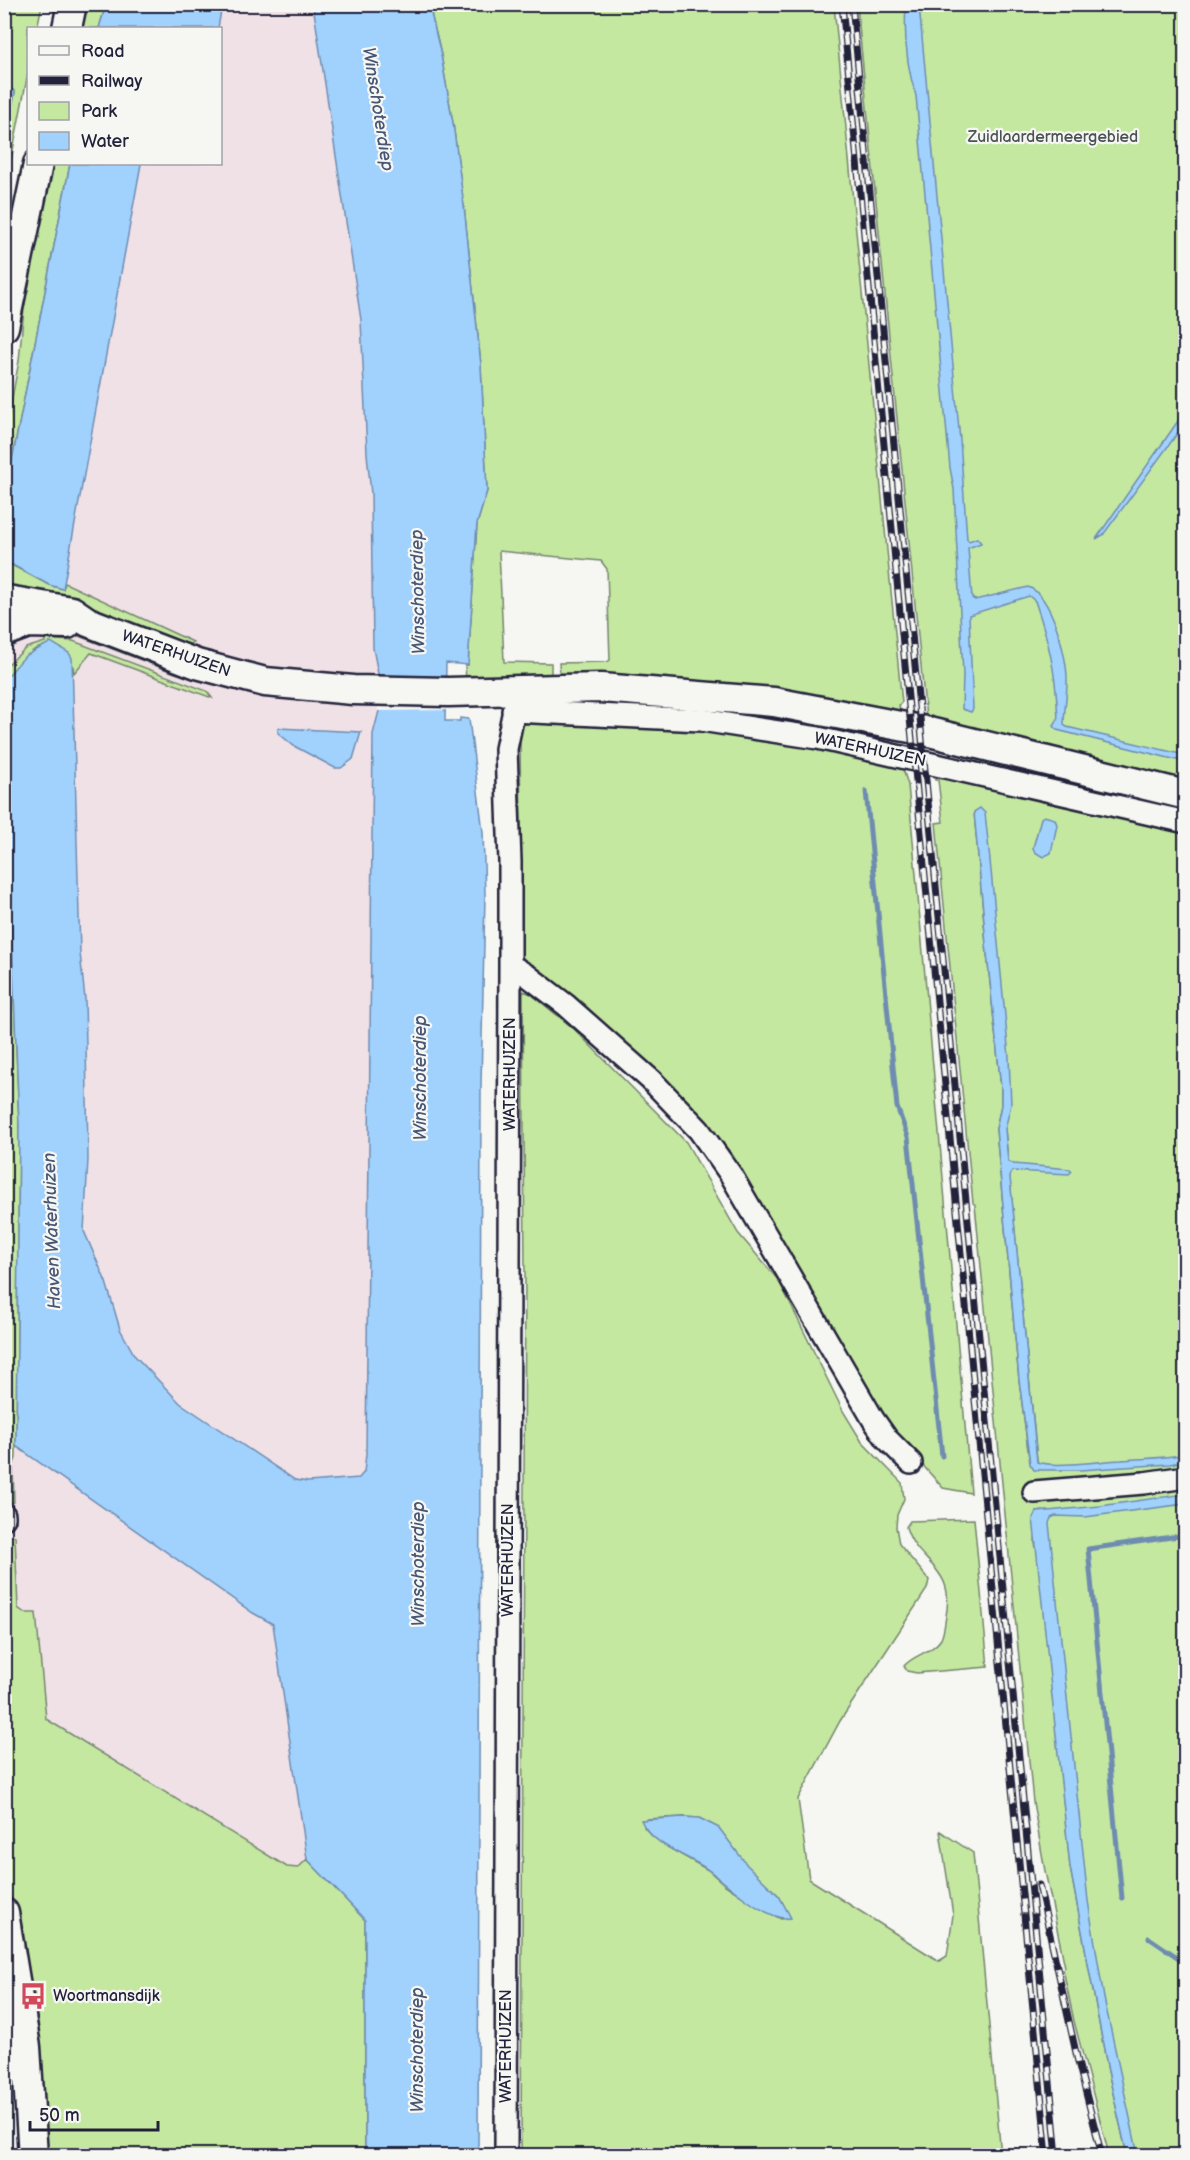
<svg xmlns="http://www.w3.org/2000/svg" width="1190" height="2160" font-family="'Balsamiq Sans',sans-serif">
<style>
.built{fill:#f0e1e7}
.green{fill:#c5e8a1;stroke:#74856e;stroke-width:1.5;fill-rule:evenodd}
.water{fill:#a1d2fe;stroke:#6e8cb0;stroke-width:1.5}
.pier{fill:#f6f6f2}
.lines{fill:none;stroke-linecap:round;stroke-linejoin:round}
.stream{stroke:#6e8cb0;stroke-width:5}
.minor-casing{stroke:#22223b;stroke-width:26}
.secondary-casing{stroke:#22223b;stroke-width:33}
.minor{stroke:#f6f6f2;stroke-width:21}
.secondary{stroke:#f6f6f2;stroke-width:28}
.rail-casing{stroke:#22223b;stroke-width:7}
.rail{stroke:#f6f6f2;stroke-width:4.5;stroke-dasharray:14;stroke-linecap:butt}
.labels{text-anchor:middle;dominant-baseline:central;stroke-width:4.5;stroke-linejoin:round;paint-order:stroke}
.park-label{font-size:16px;fill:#4b5454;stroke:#f6f6f2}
.street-label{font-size:16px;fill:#22223b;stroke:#f6f6f2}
.poi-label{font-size:16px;fill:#22223b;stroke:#f6f6f2;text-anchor:start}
.water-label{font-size:18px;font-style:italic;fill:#485776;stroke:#f6f6f2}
</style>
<rect width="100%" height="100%" fill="#f6f6f2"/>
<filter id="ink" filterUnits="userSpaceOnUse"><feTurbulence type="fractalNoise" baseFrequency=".0167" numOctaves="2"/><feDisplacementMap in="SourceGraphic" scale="12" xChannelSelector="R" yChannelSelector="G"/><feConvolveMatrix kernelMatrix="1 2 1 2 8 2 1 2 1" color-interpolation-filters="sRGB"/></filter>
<g filter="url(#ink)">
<!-- built -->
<path class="built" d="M 103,5 L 348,5 L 410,1273 L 318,1891 L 21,1715 L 10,1496 L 4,917 L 4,647 L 11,640 L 13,589 L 5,581 L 5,465 L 61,164 L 220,164 L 220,28 L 96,28 Z"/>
<!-- green -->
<path class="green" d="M 5,5 L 42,5 L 37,28 L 28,28 L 28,73 L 5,191 L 5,144 L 15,92 L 11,91 L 5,121 Z
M 83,5 L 106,5 L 99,28 L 78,28 Z
M 429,5 L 834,5 L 900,684 L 902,702 L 899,705 L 902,721 L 560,676 L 559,663 L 607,662 L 610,660 L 607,569 L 601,561 L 499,551 L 504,662 L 551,663 L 551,675 L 545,681 L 466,680 L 465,665 L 468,665 L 477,524 L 487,491 L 481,365 L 464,207 L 453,123 L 441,55 Z
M 857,5 L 1185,5 L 1185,2155 L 1133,2155 L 1085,1928 L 1043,1511 L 1037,1512 L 1035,1544 L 1038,1553 L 1070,1867 L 1108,2071 L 1127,2155 L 1109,2155 L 1074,2021 L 1063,1969 L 1065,1967 L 1045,1871 L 1033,1802 L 975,1205 L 973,1203 L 936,823 L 943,822 L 938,780 L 935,780 L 934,772 L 975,778 L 969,737 L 926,718 ZM 974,812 L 1010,1102 L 1005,1121 L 1005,1129 L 1038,1470 L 1029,1458 L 1019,1380 L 996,1129 L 1001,1105 L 1001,1088 L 986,944 Z
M 48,164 L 70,164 L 5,496 L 5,435 L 19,361 L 24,308 Z
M 4,561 L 49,585 L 63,589 L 65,583 L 193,642 L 185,648 L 13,588 L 5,581 Z
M 43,629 C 93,627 149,657 196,674 L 207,683 L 175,673 L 71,633 C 43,629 25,634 5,653 L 5,647 C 16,635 28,632 43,629 Z
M 45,639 L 73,641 L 207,691 L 212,698 L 91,653 L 74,673 C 71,648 67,652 46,645 L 34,650 L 5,679 L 5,667 L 26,648 L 45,642 Z
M 533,719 L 662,724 L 833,751 L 898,765 L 903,769 L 908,785 L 971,1493 L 943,1488 L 888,1426 L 732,1154 L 674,1093 L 530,968 L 522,956 L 520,736 L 523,725 Z
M 4,826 L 5,832 L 8,836 L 19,1125 L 16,1458 L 13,1466 L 14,1502 L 8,1503 L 4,1137 Z
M 523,991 L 531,994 L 574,1029 L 686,1142 L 738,1233 L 779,1281 L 843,1411 L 862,1442 L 902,1483 L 904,1499 L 897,1515 L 896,1527 L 899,1544 L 929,1580 L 927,1589 L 840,1721 L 798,1799 L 809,1879 L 939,1961 L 947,1956 L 953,1915 L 940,1831 L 973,1853 L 1001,2155 L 521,2156 L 525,1273 ZM 683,1817 L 699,1818 L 719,1828 L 746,1865 L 779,1896 L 790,1918 L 781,1919 L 757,1906 L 725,1885 L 708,1870 L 664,1845 L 651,1835 L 644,1827 L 647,1819 Z
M 974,1519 L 988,1667 L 917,1673 L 907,1671 L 904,1666 C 914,1654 932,1653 941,1639 C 944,1633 945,1622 946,1616 C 956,1565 917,1565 906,1527 L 910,1521 Z
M 9,1535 L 15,1536 L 18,1608 L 25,1613 L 36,1613 L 46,1719 L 287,1867 L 298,1868 L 307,1859 L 365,1920 L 365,2155 L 46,2155 L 37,2047 L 41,2046 L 32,1982 L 27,1982 L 5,1868 L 4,1542 L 9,1542 Z"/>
<!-- water -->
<path class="water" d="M 106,5 L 106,4 L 222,5 L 218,28 L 99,28 Z
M 313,5 L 429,5 L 441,55 L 453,123 L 464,206 L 481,365 L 487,491 L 477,524 L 468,665 L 446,663 L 445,721 L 460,721 L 460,718 L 469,719 L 483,832 L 485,895 L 481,1084 L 478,2155 L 365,2155 L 365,1920 L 307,1859 L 273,1624 L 253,1613 L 16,1446 L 19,1125 L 8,836 L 5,832 L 5,679 L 25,656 L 51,642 L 69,653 L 72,658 L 80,953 L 85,999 L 87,1096 L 88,1159 L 84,1231 L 106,1282 L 120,1329 L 135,1356 L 180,1403 L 295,1480 L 308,1482 L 359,1478 L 364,1472 L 366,1454 L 373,734 L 379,711 L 379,679 L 373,648 L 371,494 L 367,454 L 361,320 Z
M 906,5 L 919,5 L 960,440 L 967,539 L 969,541 L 977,538 L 981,543 L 968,548 L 972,598 L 975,600 L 1028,587 C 1052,594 1068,659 1067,682 C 1067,696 1064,711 1064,725 L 1067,727 L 1185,755 L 1185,762 L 1057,730 L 1054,726 C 1060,719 1057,712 1057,704 C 1055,669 1048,639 1037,607 L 1035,601 L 1029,596 L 969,615 L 973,709 L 971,712 L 962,709 L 963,675 L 954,489 L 950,468 L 916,96 C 907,68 904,34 906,5 Z
M 12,89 L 15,92 L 5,144 L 5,121 Z
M 70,164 L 141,164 L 63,589 L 49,585 L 5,561 L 5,496 Z
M 1185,411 L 1185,423 L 1103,535 L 1096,539 Z
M 278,728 L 361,732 L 353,759 L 341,768 L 335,768 L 294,746 L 278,733 Z
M 980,808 L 985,813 L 989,850 L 1009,1057 L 1011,1105 L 1005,1129 L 1008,1161 L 1014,1164 L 1070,1169 L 1072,1171 L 1069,1174 L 1012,1171 L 1010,1177 L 1037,1462 C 1055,1468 1100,1461 1121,1460 C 1143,1458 1164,1459 1185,1454 L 1184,1461 L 1170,1464 L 1080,1470 L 1034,1470 L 1030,1464 L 1019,1380 L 996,1129 L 1001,1105 L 1001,1088 L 986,944 L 974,812 Z
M 1044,816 L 1055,819 L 1057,825 L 1051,853 L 1043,857 L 1035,852 L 1033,848 L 1041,818 Z
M 1185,1494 L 1185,1504 L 1085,1517 L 1055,1516 L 1051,1518 L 1049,1523 L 1088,1901 L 1104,1998 L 1138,2155 L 1127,2155 L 1108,2071 L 1070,1867 L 1033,1518 L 1037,1512 L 1100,1506 Z
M 683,1817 L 699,1818 L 719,1828 L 747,1865 L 779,1896 L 791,1918 C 766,1922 727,1883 707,1869 C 685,1854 652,1846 641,1820 Z"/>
<!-- pier -->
<path class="pier" d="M 378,678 L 448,679 L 448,710 L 378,711 Z"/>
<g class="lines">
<!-- stream -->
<path class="stream" d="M 866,791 L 897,1107 L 908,1137 L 942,1456
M 1122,1898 L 1088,1549 L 1186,1535
M 1149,1938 L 1186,1963"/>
<defs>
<path id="minor" d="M 513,711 L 701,720 L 818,738 L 1186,822
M 510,965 L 528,976 L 566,1005 L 652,1081 L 699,1130 L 731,1175 L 873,1419 L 887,1439 L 911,1463
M 1034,1492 L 1144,1483 L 1186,1477
M 4,1515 L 4,1518
M 506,2156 L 510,965 L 510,862 L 506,749 L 518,690"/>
<path id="secondary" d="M 67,28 L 72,4
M 4,327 L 38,164
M 7,600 L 72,611 L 88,622 L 197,664 L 265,682 L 353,690 L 448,692 L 601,688 L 774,702 L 921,730 L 1186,795
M 4,632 L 28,623 L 67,624
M 4,1913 L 26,2047 L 33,2156"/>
</defs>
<!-- minor casing -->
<use href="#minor" class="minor-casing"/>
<!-- secondary casing -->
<use href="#secondary" class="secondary-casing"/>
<!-- minor -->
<use href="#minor" class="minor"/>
<!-- secondary -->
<use href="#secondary" class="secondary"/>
<defs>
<path id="rail" d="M 842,4 L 1047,2156
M 852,4 L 1057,2156
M 1039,1885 L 1078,2062 L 1102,2156"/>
</defs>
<!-- rail casing -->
<use href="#rail" class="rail-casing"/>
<!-- rail -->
<use href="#rail" class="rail"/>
</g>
</g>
<!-- icons -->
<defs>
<symbol id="bus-bare" viewBox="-9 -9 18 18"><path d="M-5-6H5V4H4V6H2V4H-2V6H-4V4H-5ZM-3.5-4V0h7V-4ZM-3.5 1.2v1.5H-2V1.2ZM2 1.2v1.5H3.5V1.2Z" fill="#d1495b" stroke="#f6f6f2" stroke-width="2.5" paint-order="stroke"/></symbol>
</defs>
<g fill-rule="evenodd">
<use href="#bus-bare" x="14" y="1977" width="38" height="38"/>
</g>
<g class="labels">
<!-- park labels -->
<g class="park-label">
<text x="1053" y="137">Zuidlaardermeergebied</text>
</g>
<!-- street labels -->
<g class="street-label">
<text transform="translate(176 654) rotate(19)">WATERHUIZEN</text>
<text transform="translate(870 750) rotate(12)">WATERHUIZEN</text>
<text transform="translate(510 1074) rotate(-90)">WATERHUIZEN</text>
<text transform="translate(508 1560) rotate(-90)">WATERHUIZEN</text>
<text transform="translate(506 2046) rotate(-90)">WATERHUIZEN</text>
</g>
<!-- poi labels -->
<g class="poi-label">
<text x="53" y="1996">Woortmansdijk</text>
</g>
<!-- water labels -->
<g class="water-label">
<text transform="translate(378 109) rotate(81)">Winschoterdiep</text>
<text transform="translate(418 592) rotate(-91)">Winschoterdiep</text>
<text transform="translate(420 1078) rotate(-90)">Winschoterdiep</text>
<text transform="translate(52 1231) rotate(-92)">Haven Waterhuizen</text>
<text transform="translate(418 1564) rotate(-90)">Winschoterdiep</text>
<text transform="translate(417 2050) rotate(-90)">Winschoterdiep</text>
</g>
</g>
<!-- margin -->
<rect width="1190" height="2160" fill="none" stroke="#f6f6f2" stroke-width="24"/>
<rect x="12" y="12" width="1166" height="2136" fill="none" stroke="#22223b" stroke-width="2" filter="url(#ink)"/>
<!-- legend -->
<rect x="27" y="27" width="195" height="138" fill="#f6f6f2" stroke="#a1a1a9" stroke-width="1.5"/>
<rect x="39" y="46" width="30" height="9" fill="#f6f6f2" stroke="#a1a1a9" stroke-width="1.5"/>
<text x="81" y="57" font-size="18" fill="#22223b">Road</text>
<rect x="39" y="76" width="30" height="9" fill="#22223b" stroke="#a1a1a9" stroke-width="1.5"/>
<text x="81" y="87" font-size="18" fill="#22223b">Railway</text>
<rect x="39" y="102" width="30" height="18" fill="#c5e8a1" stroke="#a1a1a9" stroke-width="1.5"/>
<text x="81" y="117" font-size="18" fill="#22223b">Park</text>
<rect x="39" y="132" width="30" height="18" fill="#a1d2fe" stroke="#a1a1a9" stroke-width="1.5"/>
<text x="81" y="147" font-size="18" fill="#22223b">Water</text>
<!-- scale -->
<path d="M30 2121v9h128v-9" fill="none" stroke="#22223b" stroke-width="3"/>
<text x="39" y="2121" font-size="18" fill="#22223b" stroke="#f6f6f2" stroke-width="4.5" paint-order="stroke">50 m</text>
</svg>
